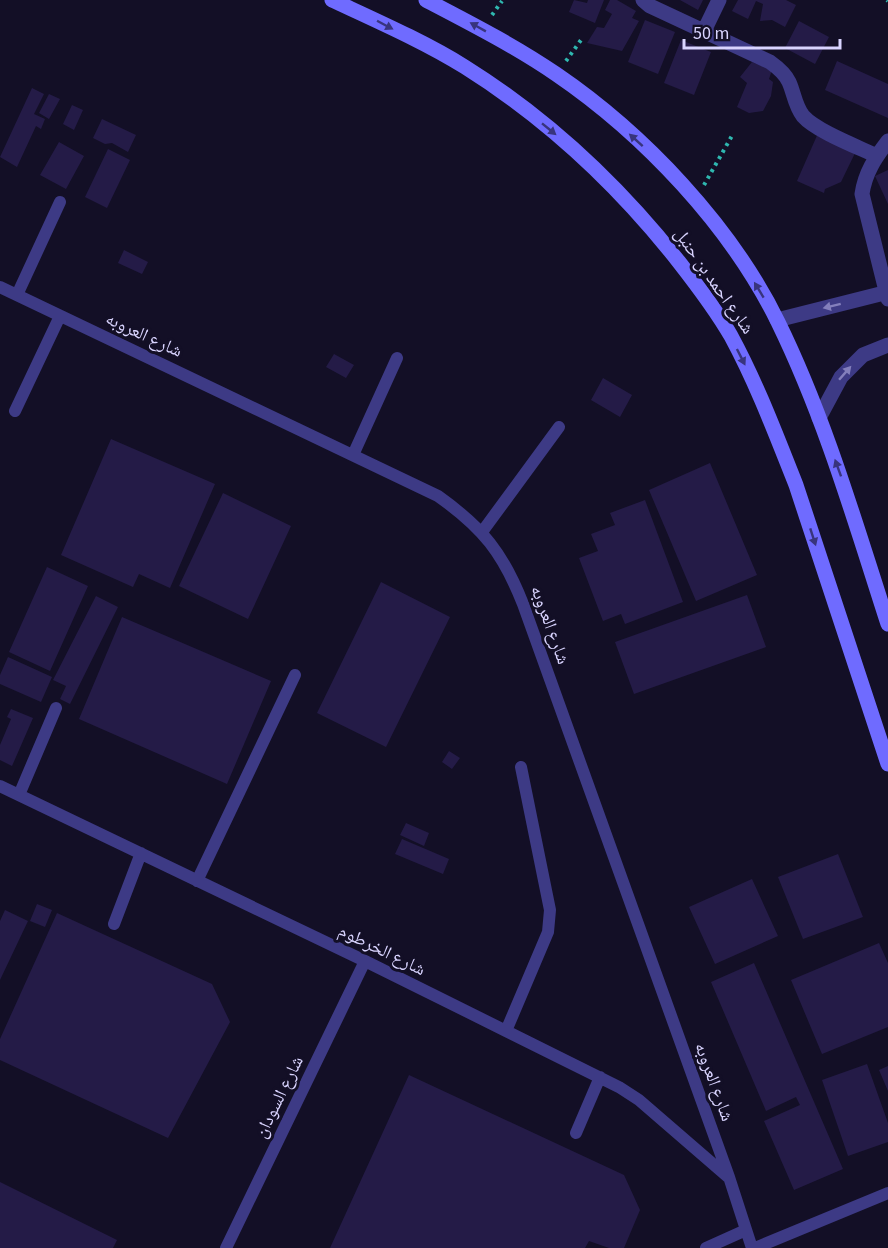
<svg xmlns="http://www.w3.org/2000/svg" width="888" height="1248" font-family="'Source Sans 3','Noto Naskh Arabic',sans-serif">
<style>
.building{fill:#241b47}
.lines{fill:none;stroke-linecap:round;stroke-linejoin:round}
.path{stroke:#2fb8b0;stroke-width:4;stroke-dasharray:3 4.5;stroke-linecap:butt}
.lane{stroke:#3d3a85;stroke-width:12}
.street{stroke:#3d3a85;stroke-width:15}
.secondary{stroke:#6f6bff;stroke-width:15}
.oneway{fill:#38347d}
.oneway2{fill:#837fbc}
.labels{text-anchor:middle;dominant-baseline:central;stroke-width:6;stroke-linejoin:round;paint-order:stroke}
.street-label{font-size:18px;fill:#d9d4ff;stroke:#130f26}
</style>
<rect width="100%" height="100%" fill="#130f26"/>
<!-- building -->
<path class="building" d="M 574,0 L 587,3 L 588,0 L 604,0 L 595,23 L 569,12 Z
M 610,0 L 617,0 L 636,11 L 632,18 L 639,21 L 622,51 L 587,43 L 597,27 L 604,28 L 612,14 L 605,10 Z
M 680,0 L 703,0 L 698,10 Z
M 738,0 L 786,0 L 796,5 L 785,27 L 772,20 L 760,21 L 763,4 L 756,1 L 748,19 L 732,11 Z
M 645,20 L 675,32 L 658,74 L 628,62 Z
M 799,21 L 829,37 L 815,64 L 785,48 Z
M 681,40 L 711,52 L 694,95 L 664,83 Z
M 837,61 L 888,84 L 888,118 L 825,90 Z
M 752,62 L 772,70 L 769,79 L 773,82 L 771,96 L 763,111 L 749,113 L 737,107 L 747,83 L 740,77 Z
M 32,88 L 44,94 L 34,114 L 45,119 L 41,129 L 36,126 L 17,167 L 0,157 Z
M 49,94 L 60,99 L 49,119 L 39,113 Z
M 72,105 L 83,110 L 74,130 L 63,124 Z
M 102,119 L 136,135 L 128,152 L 112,143 L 105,144 L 93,138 Z
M 819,131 L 857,149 L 841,182 L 825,189 L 824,193 L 797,181 Z
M 59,142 L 84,156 L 66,189 L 40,175 Z
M 108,149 L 130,160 L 107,208 L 85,197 Z
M 888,170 L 888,204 L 875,176 Z
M 124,250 L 148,262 L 142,274 L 118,263 Z
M 334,354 L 354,365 L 346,378 L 326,367 Z
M 603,378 L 632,395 L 620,417 L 591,400 Z
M 111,439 L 215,484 L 170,588 L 139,574 L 133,587 L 61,555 Z
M 710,463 L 757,575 L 696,601 L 649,490 Z
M 223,493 L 291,526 L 248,619 L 179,586 Z
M 645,500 L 683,602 L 625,624 L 621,614 L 603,621 L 579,558 L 598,551 L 591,534 L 615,525 L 610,513 Z
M 47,567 L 88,586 L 50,671 L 9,652 Z
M 381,582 L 450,617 L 386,747 L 317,713 Z
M 747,595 L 766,647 L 634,694 L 615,642 Z
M 96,596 L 118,607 L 70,704 L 60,699 L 66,686 L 53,680 Z
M 122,617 L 271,681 L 227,784 L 79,719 Z
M 8,657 L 52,677 L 41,702 L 0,684 L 0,675 Z
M 11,709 L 33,718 L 12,766 L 0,760 L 0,745 L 11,719 L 7,717 Z
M 449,751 L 460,758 L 452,769 L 442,762 Z
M 406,823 L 429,833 L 424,846 L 400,835 Z
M 402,839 L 449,859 L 443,874 L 395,854 Z
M 838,854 L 863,917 L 803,939 L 778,877 Z
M 752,879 L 778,936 L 715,964 L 689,907 Z
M 37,904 L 52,910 L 45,927 L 30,921 Z
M 5,910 L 28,921 L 0,980 L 0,921 Z
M 57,913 L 212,984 L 230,1022 L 168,1138 L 0,1060 L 0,1039 Z
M 879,943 L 888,963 L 888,1027 L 822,1054 L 791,980 Z
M 754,963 L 843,1169 L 794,1190 L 764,1121 L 800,1105 L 796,1097 L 766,1111 L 711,982 Z
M 867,1064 L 888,1123 L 888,1142 L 848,1156 L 822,1080 Z
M 888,1066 L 888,1091 L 879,1070 Z
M 409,1075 L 624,1175 L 640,1210 L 624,1248 L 609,1248 L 589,1241 L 585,1248 L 330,1248 Z
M 0,1182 L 117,1240 L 113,1248 L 0,1248 Z"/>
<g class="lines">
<!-- path -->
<path class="path" d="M 887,0 L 888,1
M 492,15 L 502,1
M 566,61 L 581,40
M 704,185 L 733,134"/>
<!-- lane -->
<path class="lane" d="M 0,287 L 438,496 C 483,528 503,553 523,604 L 729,1177 L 752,1248
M 17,295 L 60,202
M 15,411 L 60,316
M 353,455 L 397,358
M 482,532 L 559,427
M 0,786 L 365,961 L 619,1087 L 639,1100 L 728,1177
M 19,795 L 56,708
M 197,881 L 295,675
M 114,924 L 141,853
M 506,1031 L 548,932 L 550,910 L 521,767
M 576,1133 L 600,1077
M 226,1248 L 365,961
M 706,1248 L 746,1230
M 755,1248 L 888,1193"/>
<!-- street -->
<path class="street" d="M 643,0 L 650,6 L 770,62 C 777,67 785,73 789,82 C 794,93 795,106 803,116 C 816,131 858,147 877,156
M 704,31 L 719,0
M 888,141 C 875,158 865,173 862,194 L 888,299
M 777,320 L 888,292
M 819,418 L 841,377 L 863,355 L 888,345"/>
<!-- secondary -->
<path class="secondary" d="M 332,0 C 375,20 425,42 465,67 C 548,119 619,186 679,262 C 697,285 716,310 731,336 C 757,384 776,435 796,485 L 888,764
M 426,0 C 470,23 515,46 556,74 C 644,134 731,226 778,322 C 825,418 855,522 888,624"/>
</g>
<!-- one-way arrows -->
<defs><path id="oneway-solid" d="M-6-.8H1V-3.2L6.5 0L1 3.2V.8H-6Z" transform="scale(1.5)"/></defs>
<g class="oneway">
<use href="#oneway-solid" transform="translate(385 25) rotate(28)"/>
<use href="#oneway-solid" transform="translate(478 27) rotate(-151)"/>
<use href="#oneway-solid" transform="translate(549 129) rotate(39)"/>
<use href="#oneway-solid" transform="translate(636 140) rotate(-138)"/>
<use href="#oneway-solid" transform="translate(759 290) rotate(-121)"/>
<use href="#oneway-solid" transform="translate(741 357) rotate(63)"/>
<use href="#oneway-solid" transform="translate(838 468) rotate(-110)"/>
<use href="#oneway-solid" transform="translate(813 537) rotate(72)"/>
</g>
<g class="oneway2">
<use href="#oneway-solid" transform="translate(832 306) rotate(166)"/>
<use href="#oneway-solid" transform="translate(845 373) rotate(-49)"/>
</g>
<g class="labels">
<!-- street labels -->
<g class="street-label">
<text transform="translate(714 281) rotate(55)">شارع احمد بن حنبل</text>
<text transform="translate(144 335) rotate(25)">شارع العروبه</text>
<text transform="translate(550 625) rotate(70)">شارع العروبه</text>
<text transform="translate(382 950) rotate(26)">شارع الخرطوم</text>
<text transform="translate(714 1082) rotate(70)">شارع العروبه</text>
<text transform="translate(279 1097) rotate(-64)">شارع السودان</text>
</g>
</g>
<!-- scale -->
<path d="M684 39v9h156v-9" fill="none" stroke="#d9d4ff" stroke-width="3"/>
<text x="693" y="39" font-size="18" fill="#d9d4ff" stroke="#130f26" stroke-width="4.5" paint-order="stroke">50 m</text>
</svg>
